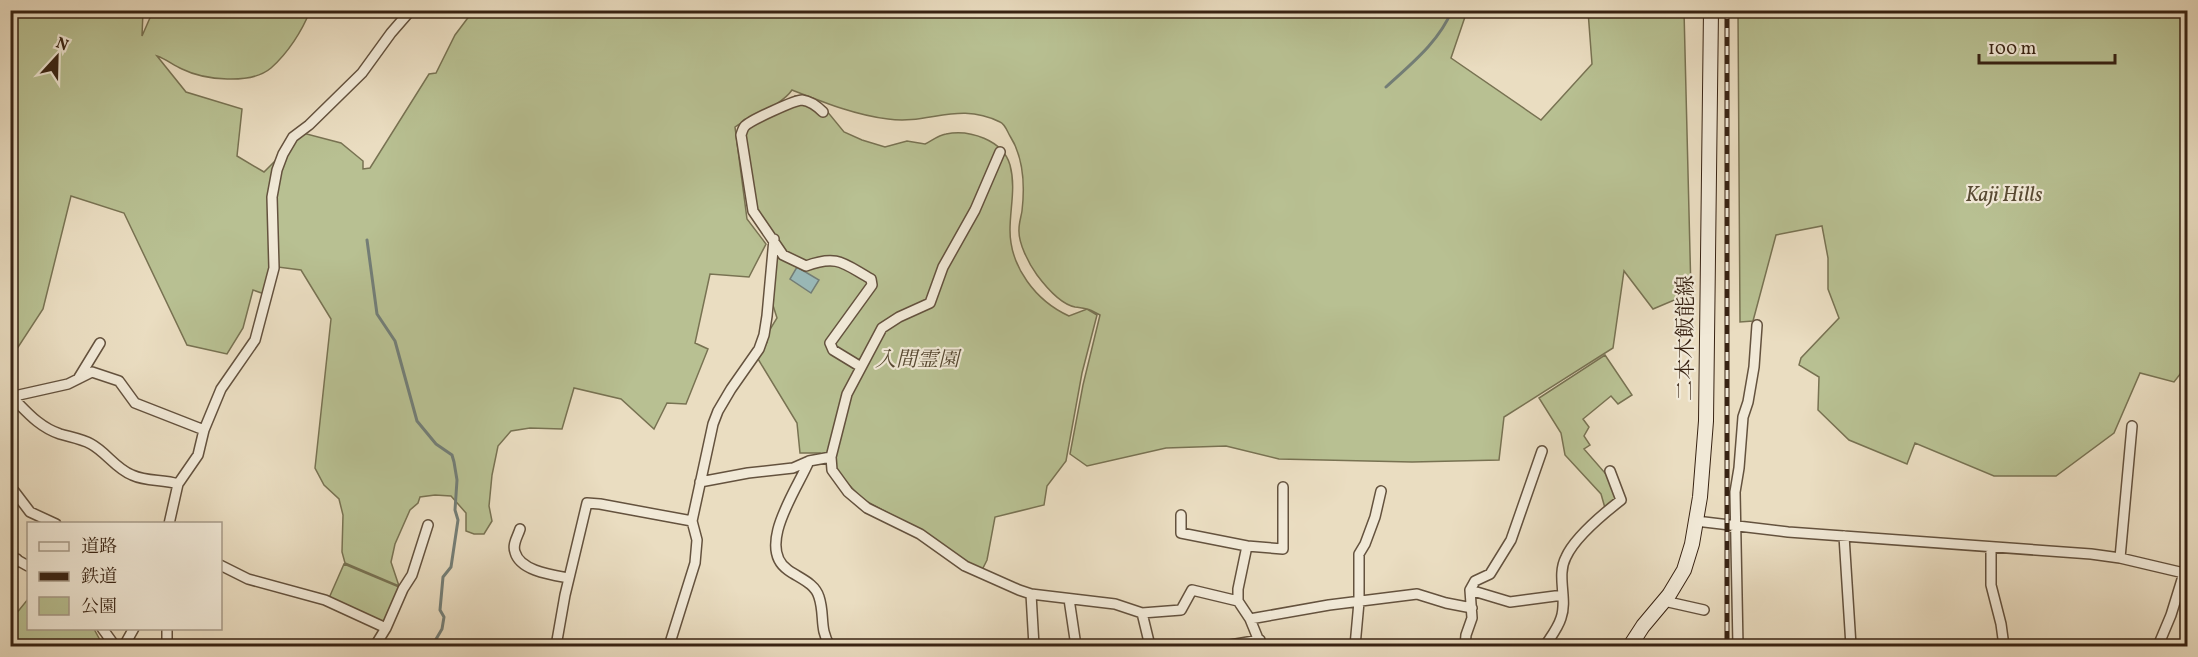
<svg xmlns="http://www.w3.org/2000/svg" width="2198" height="657" font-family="Vollkorn,'Noto Serif JP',serif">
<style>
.green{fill:#b8c092;stroke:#787252;stroke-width:1.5}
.water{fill:#9abab9;stroke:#737e77;stroke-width:1.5}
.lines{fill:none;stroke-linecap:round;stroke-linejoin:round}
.stream{stroke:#737e77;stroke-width:3}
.minor-casing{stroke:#64523e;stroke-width:12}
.secondary-casing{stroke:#382313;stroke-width:16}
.minor{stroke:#f1e9d7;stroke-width:9}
.secondary{stroke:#f1e9d7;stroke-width:14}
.rail-casing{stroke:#382313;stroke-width:5}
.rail{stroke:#f1e9d7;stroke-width:3;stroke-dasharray:9;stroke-linecap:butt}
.labels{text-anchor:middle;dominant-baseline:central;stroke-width:4.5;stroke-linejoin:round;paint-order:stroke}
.park-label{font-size:21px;font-style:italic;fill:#584a33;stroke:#f1e9d7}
.street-label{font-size:21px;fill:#382313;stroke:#f1e9d7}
</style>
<rect width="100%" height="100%" fill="#eaddc1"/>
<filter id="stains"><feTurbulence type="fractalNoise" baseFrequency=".00333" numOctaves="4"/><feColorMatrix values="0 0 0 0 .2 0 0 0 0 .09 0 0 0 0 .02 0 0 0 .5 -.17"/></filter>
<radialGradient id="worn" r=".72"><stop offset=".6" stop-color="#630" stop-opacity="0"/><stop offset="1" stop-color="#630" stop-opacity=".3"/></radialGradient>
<!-- green -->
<path class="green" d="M 11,11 L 143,11 L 142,36 L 153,11 L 310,11 C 302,31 288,53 271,68 C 251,85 204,80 182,69 C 173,65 166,59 157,56 L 186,92 L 242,109 L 237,156 L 264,172 L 303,133 L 341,143 L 363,161 L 363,169 L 370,168 L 429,74 L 436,73 L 455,35 L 473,11 L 1467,11 L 1451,58 L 1541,120 L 1592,64 L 1588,11 L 1684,11 L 1691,293 L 1653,309 L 1624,271 L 1613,348 L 1504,417 L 1499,460 L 1412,462 L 1279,459 L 1226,446 L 1166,448 L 1087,466 L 1070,454 L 1083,385 L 1100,315 C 1088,308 1088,309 1075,307 C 1060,304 1046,287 1037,275 C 1029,264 1018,243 1019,229 C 1019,223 1021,217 1022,211 C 1025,185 1024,158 1010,136 C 1007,131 1005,124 1000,122 C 958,101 929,125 888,119 C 855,115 823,102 792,90 C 781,106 752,115 735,127 L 747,219 L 766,244 L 749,277 L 710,274 L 695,343 L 708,349 L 686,404 L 667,403 L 654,429 L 621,399 L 574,388 L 562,429 L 530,428 L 511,431 L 498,446 L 492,475 L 489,506 L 492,521 L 484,534 L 474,534 L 466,531 L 466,513 L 451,496 L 435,495 L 420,497 L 418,503 L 410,510 L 395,544 L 391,562 L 399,586 L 345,563 L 342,552 L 343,515 L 339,499 L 324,485 L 315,468 L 331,319 L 301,270 L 278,267 L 270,296 L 253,290 L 243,328 L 227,354 L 187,345 L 124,213 L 71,196 L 43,309 L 11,358 Z
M 1738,11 L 2187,11 L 2188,364 L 2174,382 L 2140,373 L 2114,433 L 2056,476 L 1994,476 L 1915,443 L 1907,464 L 1849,440 L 1818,410 L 1819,377 L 1799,365 L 1801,358 L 1839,318 L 1828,289 L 1828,258 L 1822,226 L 1776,235 L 1753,321 L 1740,322 Z
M 795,96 L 801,96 L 822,105 L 844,132 L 862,140 L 885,147 L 907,141 L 925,144 C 931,141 939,135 946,134 C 969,129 1003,140 1010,165 C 1016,187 1010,208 1010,230 C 1010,267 1036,301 1069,316 L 1087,309 L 1097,315 L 1082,373 L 1066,461 L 1047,486 L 1044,505 L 995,517 L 987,560 L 982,570 L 969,564 L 918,529 L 862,499 L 820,453 L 800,453 L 797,423 L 758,359 L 767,342 L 766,336 L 777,318 L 770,296 L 775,247 L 750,213 L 741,126 L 791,101 Z
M 1605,355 L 1632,395 L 1618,404 L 1611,396 L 1583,419 L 1589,427 L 1584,436 L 1590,445 L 1584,449 L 1612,481 L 1617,501 L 1605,508 L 1601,494 L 1565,455 L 1561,433 L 1539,398 Z
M 344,564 L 399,587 L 386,622 L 382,622 L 329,598 Z
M 28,599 L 28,628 L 94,629 L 100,640 L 107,646 L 11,646 L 11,620 Z"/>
<!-- water -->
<path class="water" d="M 797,267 L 819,280 L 811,293 L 790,279 Z"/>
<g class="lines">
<!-- stream -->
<path class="stream" d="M 1386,87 C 1411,64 1439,42 1452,10
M 367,240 L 377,314 L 395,341 L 417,421 L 436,444 L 452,455 L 454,462 L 457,480 L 455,510 L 458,520 L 451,567 L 443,577 L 440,610 L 444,617 L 442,629 L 432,646"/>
<defs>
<path id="minor" d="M 823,112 C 818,107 810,101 802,100 C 795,100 751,120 745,126 C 743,128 742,132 741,135 L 753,211 L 783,255 L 806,266 C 838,254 844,264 871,279 L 872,285 L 830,343 L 833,350 L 861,367
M 1000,152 L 975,210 L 943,267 L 930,303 L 899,317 L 882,328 L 847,394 L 831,457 L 832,470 L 848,492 L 867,508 L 920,534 L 965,566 L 1019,590 L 1031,594 L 1115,604 L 1142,613 L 1181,610 L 1192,590 L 1238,601 L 1250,619 L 1329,605 L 1417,594 L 1446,603 L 1472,608
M 78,379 L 100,343
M 10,397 L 68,384 L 92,372 L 119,381 L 135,403 L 204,430
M 12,397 C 27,412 39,427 60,434 C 70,437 82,439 91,444 C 106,452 116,469 132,475 C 147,482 163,479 178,484
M 809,461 C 798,488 755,547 788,570 C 799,578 815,583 819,597 C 825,615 819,629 830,646
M 700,482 L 748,473 L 793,468 L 809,461 L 831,457
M 10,489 L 14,491 L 30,512 L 56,524
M 1181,515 L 1181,533 L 1247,546
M 1696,521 L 1788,532 L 2091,554 L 2120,558 L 2188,574
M 169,524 L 178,484 L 198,455 L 204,430 L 221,389 L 255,340 L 274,268 L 272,197 L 277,170 L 283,154 L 293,137 L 309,125 L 362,73 L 391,33 L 411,10
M 520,529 C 518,536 512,544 515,552 C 520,571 552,575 569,578
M 1844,536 L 1851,646
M 1991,547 L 1991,585 L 2001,624 L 2004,646
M 10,556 L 28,566
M 2120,558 L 2132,426
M 220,565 L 248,579 L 325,600 L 386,628
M 10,570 L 17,559
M 1470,590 L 1510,602 L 1563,595
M 1031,594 L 1034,646
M 1069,599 L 1076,646
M 1238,601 L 1238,589 L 1247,546 L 1283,549 L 1283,487
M 1664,601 L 1704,610
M 1142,613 L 1150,646
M 1250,619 L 1261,646
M 102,628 L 115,646
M 124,646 L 134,628
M 167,646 L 167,628
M 375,646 L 386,628 L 403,589 L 412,575 L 428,525
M 556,646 L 565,595 L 587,503 L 600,504 L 692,521
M 669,646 L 695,563 L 697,540 L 692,521 L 713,424 L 718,411 L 731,389 L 759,349 L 764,335 L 767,316 L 774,239
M 1224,646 L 1260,640
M 1355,646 L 1359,602 L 1359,554 L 1365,544 L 1375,517 L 1381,491
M 1465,646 L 1466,635 L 1472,618 L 1470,590 L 1475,581 L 1490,574 L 1511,540 L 1542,451
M 1545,646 C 1550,638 1558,628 1561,618 C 1568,599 1556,576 1566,557 C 1575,537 1603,514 1621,500 L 1610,471
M 1738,646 L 1735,492 L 1739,468 L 1743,417 L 1748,402 L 1754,367 L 1757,325
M 2158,646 L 2171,615 L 2184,573"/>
<path id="secondary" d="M 1630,646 L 1643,626 L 1669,595 L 1684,570 L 1692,544 L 1700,497 L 1706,421 L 1711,10"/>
</defs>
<!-- minor casing -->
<use href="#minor" class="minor-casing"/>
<!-- secondary casing -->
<use href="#secondary" class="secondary-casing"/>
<!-- minor -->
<use href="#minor" class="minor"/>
<!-- secondary -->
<use href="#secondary" class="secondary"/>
<defs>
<path id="rail" d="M 1727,10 L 1727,646"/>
</defs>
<!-- rail casing -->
<use href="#rail" class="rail-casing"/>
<!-- rail -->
<use href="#rail" class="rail"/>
</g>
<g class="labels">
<!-- park labels -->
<g class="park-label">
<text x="2004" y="195">Kaji Hills</text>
<text x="917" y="360">入間霊園</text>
</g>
<!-- street labels -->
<g class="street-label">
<text transform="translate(1686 338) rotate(-90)">二本木飯能線</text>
</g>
</g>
<!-- margin -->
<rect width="2198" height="657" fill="none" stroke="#eaddc1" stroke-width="36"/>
<rect x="12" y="12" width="2174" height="633" fill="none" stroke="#382313" stroke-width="3"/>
<rect x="18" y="18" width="2162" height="621" fill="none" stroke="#382313" stroke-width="1.5"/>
<!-- legend -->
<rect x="27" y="522" width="195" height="108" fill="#f1e9d7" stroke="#a79a89" stroke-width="1.5"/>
<rect x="39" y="542" width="30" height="9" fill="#f1e9d7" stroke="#a79a89" stroke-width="1.5"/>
<text x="81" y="552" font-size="18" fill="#382313">道路</text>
<rect x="39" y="572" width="30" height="9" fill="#382313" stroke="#a79a89" stroke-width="1.5"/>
<text x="81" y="582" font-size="18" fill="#382313">鉄道</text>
<rect x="39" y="597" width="30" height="18" fill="#b8c092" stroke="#a79a89" stroke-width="1.5"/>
<text x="81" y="612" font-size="18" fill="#382313">公園</text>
<!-- north arrow -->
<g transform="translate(57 57) rotate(22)" stroke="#f1e9d7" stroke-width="4.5" paint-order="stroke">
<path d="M0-4.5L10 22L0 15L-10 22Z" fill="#382313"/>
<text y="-9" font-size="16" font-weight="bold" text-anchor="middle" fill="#382313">N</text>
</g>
<!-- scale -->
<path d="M1979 54v9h136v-9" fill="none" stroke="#382313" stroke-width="3"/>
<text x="1988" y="54" font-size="18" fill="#382313" stroke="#f1e9d7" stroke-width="4.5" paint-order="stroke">100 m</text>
<rect width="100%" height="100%" filter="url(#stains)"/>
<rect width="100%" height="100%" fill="url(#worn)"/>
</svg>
